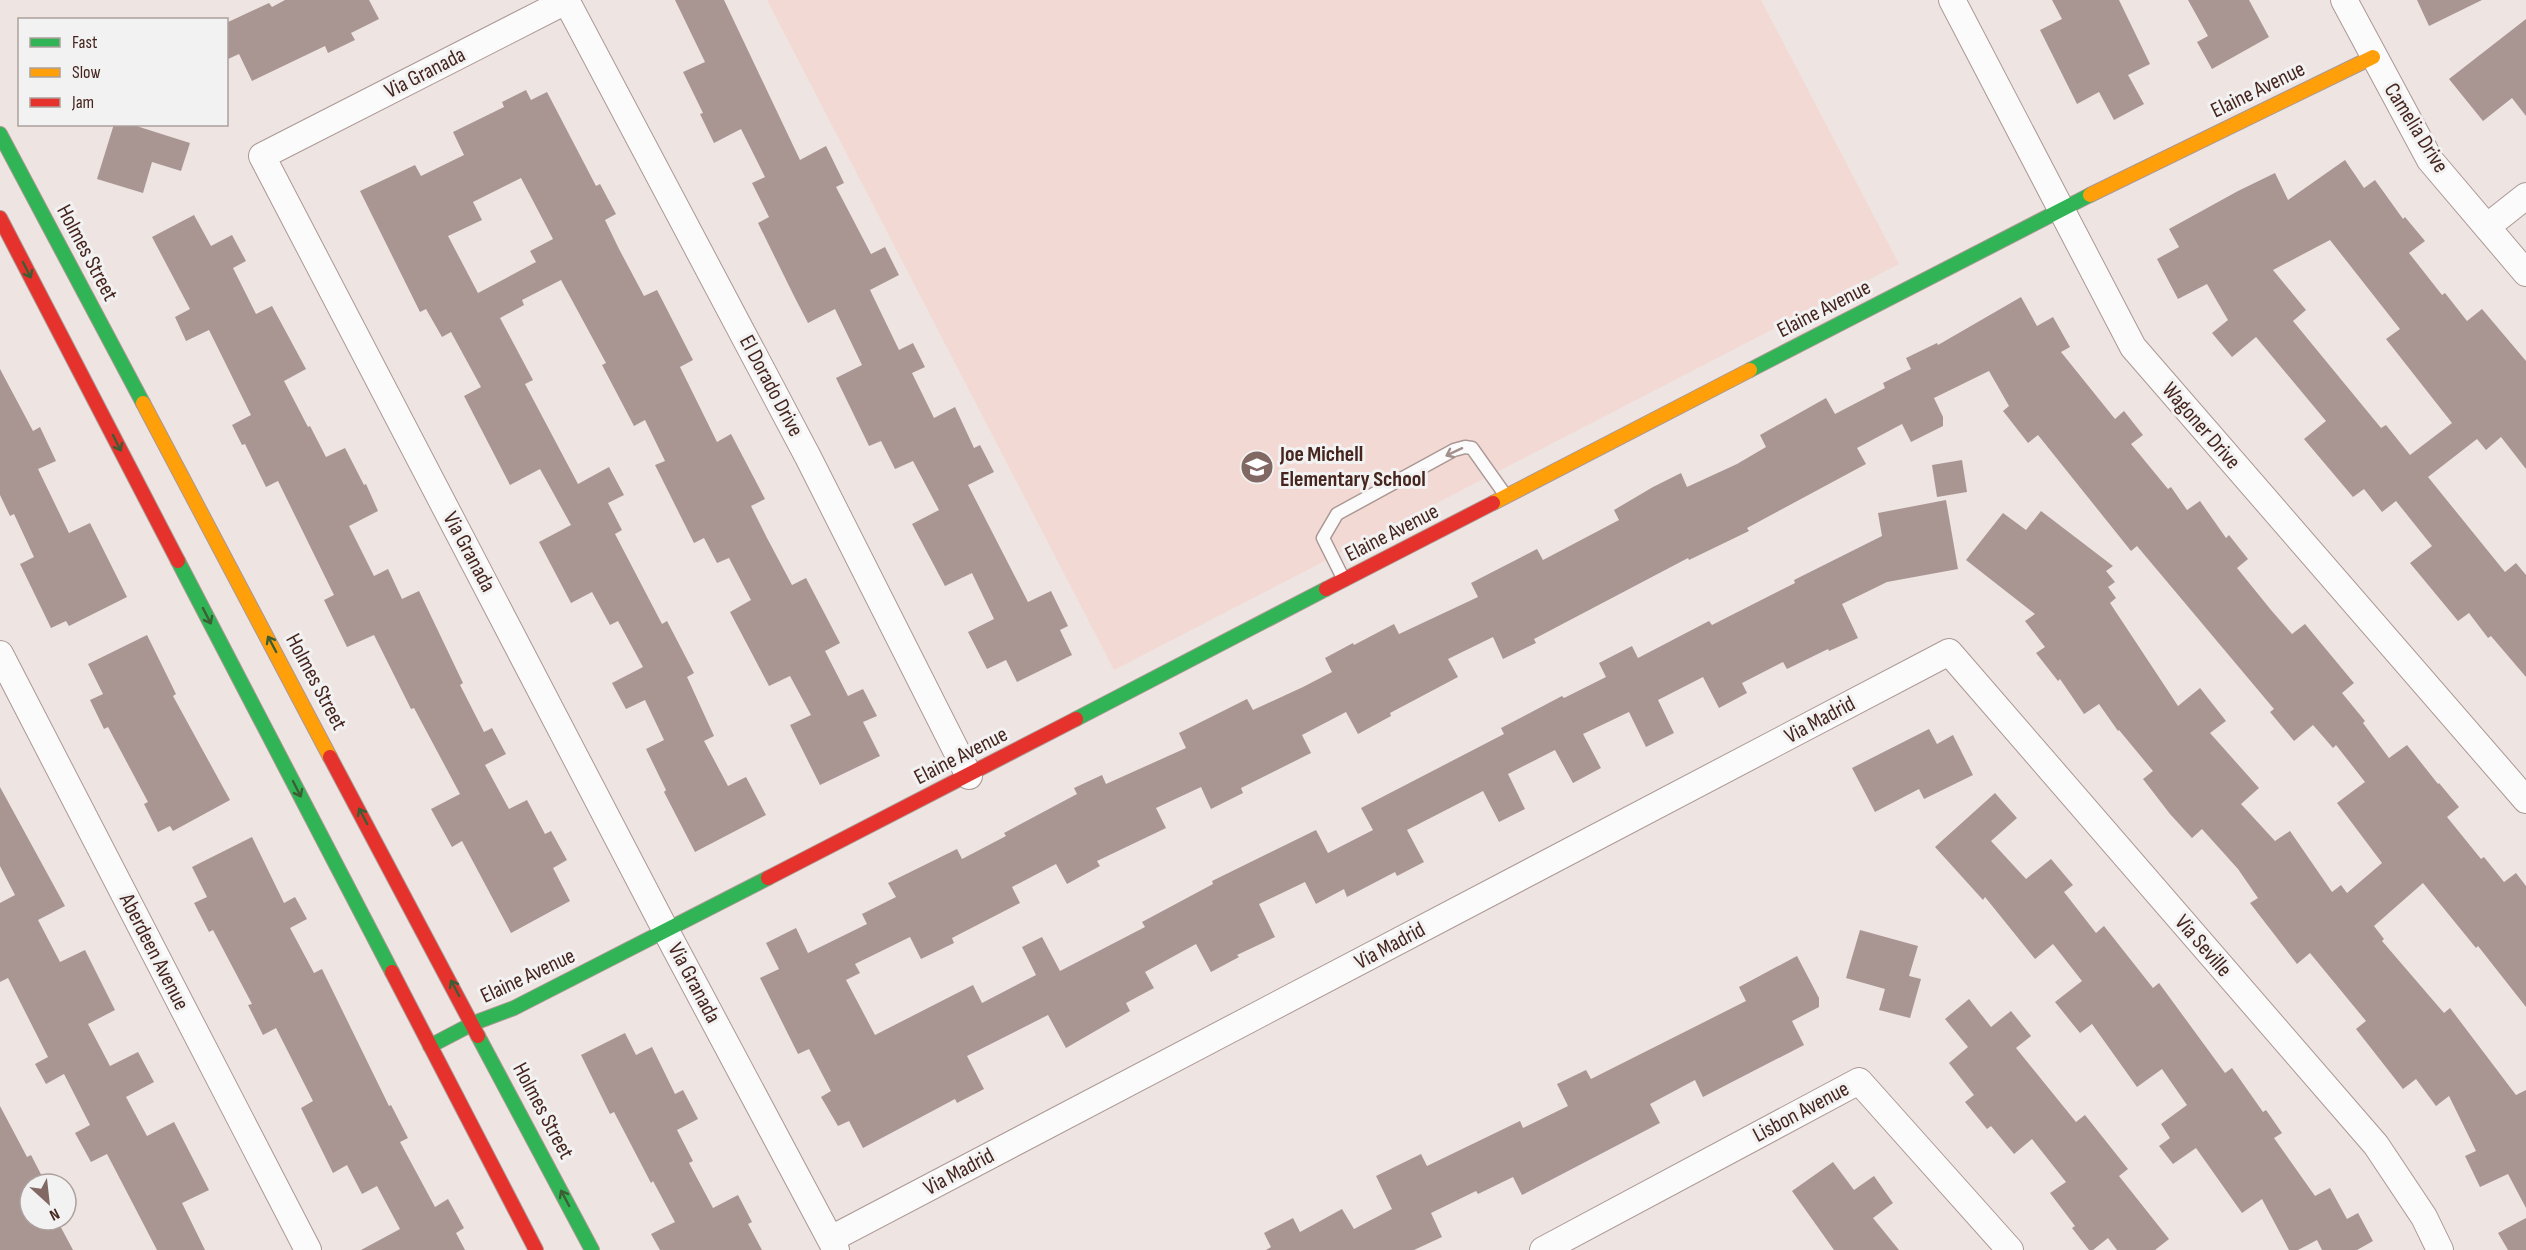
<svg xmlns="http://www.w3.org/2000/svg" width="2526" height="1250" font-family="'Sofia Sans Condensed',sans-serif">
<style>
.built{fill:#f3d9d3}
.building{fill:#a99692;fill-rule:evenodd}
.lines{fill:none;stroke-linecap:round;stroke-linejoin:round}
.lane-casing{stroke:#ab9894;stroke-width:15}
.street-casing{stroke:#ab9894;stroke-width:28}
.fast-casing{stroke:#ab9894;stroke-width:16}
.slow-casing{stroke:#ab9894;stroke-width:16}
.jam-casing{stroke:#ab9894;stroke-width:16}
.lane{stroke:#fcfbfb;stroke-width:12}
.street{stroke:#fcfbfb;stroke-width:26}
.fast{stroke:#30b455;stroke-width:14}
.slow{stroke:#ff9f0a;stroke-width:14}
.jam{stroke:#e5322d;stroke-width:14}
.oneway{stroke:#3d5e34}
.oneway2{stroke:#a1908c}
.labels{text-anchor:middle;dominant-baseline:central;stroke-width:6;stroke-linejoin:round;paint-order:stroke}
.street-label{font-size:22px;fill:#46251e;stroke:#f2f2f2}
.poi-label{font-size:22px;font-weight:bold;fill:#46251e;stroke:#f2f2f2;text-anchor:start}
</style>
<rect width="100%" height="100%" fill="#eee4e2"/>
<!-- built -->
<path class="built" d="M 767,0 L 1761,0 L 1899,264 L 1114,670 Z"/>
<!-- building -->
<path class="building" d="M 285,0 L 369,0 L 379,19 L 351,33 L 355,40 L 328,53 L 325,46 L 252,81 L 239,54 L 226,60 L 226,23 L 269,3 L 272,7 Z
M 675,0 L 724,0 L 800,160 L 826,146 L 844,183 L 836,187 L 871,254 L 885,247 L 899,275 L 870,290 L 899,350 L 913,343 L 925,367 L 912,373 L 934,418 L 955,407 L 974,448 L 980,445 L 994,472 L 968,485 L 1028,602 L 1051,591 L 1068,626 L 1060,630 L 1072,655 L 1017,682 L 1006,660 L 987,669 L 968,632 L 994,619 L 972,573 L 945,586 L 912,524 L 939,510 L 913,461 L 895,469 L 881,441 L 869,446 L 836,378 L 862,365 L 835,309 L 808,323 L 795,298 L 758,223 L 769,217 L 752,183 L 765,177 L 741,129 L 714,143 L 700,114 L 703,113 L 683,72 L 705,62 Z
M 2052,0 L 2119,0 L 2150,64 L 2128,75 L 2144,104 L 2114,120 L 2099,92 L 2077,104 L 2040,30 L 2062,19 Z
M 2188,0 L 2249,0 L 2269,37 L 2212,69 L 2197,42 L 2208,36 Z
M 2417,0 L 2482,0 L 2429,26 Z
M 2526,19 L 2526,116 L 2512,98 L 2483,121 L 2449,79 Z
M 526,90 L 531,100 L 547,92 L 596,186 L 600,184 L 616,214 L 605,220 L 619,249 L 644,296 L 657,290 L 693,360 L 680,367 L 717,442 L 731,434 L 765,499 L 751,506 L 767,538 L 792,585 L 806,578 L 840,643 L 825,651 L 848,696 L 863,689 L 877,716 L 863,722 L 880,756 L 820,785 L 790,725 L 811,715 L 790,676 L 769,686 L 730,612 L 751,600 L 729,558 L 717,563 L 704,538 L 694,543 L 655,465 L 665,461 L 645,420 L 634,426 L 602,365 L 606,363 L 561,280 L 522,300 L 524,305 L 500,318 L 533,380 L 525,384 L 578,484 L 609,467 L 624,495 L 608,503 L 622,530 L 615,534 L 662,624 L 667,621 L 694,673 L 687,677 L 714,736 L 704,741 L 728,786 L 746,777 L 766,815 L 695,852 L 664,792 L 666,790 L 646,749 L 664,740 L 645,700 L 626,709 L 612,683 L 643,667 L 618,621 L 610,625 L 592,592 L 571,603 L 539,542 L 571,525 L 540,469 L 510,485 L 464,396 L 481,387 L 451,332 L 442,337 L 426,309 L 420,312 L 360,191 L 415,165 L 421,176 L 464,155 L 453,132 L 504,107 L 502,102 ZM 521,178 L 553,239 L 530,251 L 536,262 L 478,293 L 448,236 L 482,220 L 473,202 Z
M 114,124 L 130,124 L 190,143 L 181,171 L 152,162 L 143,193 L 97,179 Z
M 2345,160 L 2364,188 L 2375,180 L 2403,219 L 2405,217 L 2425,241 L 2409,253 L 2442,295 L 2445,293 L 2467,321 L 2482,309 L 2526,361 L 2526,469 L 2501,437 L 2486,450 L 2477,439 L 2428,477 L 2505,572 L 2516,563 L 2526,575 L 2526,677 L 2491,636 L 2488,638 L 2469,613 L 2458,621 L 2410,563 L 2432,546 L 2396,501 L 2382,512 L 2364,489 L 2353,497 L 2304,439 L 2326,421 L 2256,337 L 2232,357 L 2212,333 L 2228,320 L 2207,284 L 2178,299 L 2157,259 L 2179,247 L 2169,229 L 2238,191 L 2275,173 L 2288,200 ZM 2330,240 L 2400,329 L 2386,339 L 2452,423 L 2410,455 L 2386,425 L 2381,428 L 2293,321 L 2306,310 L 2273,270 Z
M 194,215 L 211,246 L 232,235 L 246,261 L 233,268 L 256,314 L 272,306 L 306,369 L 284,381 L 308,427 L 310,426 L 326,457 L 345,448 L 364,485 L 366,484 L 378,511 L 349,526 L 374,576 L 388,569 L 402,599 L 419,591 L 463,683 L 460,685 L 484,732 L 492,728 L 506,754 L 485,765 L 509,809 L 527,800 L 545,834 L 551,831 L 567,860 L 553,868 L 570,901 L 511,933 L 462,841 L 452,847 L 431,809 L 460,794 L 414,708 L 411,709 L 374,635 L 347,647 L 324,600 L 334,595 L 278,481 L 266,487 L 245,444 L 242,445 L 232,425 L 251,415 L 209,330 L 186,341 L 175,317 L 190,309 L 152,237 Z
M 2021,297 L 2037,326 L 2053,317 L 2070,347 L 2061,352 L 2115,419 L 2124,411 L 2143,435 L 2131,444 L 2168,489 L 2171,487 L 2187,510 L 2200,501 L 2226,538 L 2229,535 L 2248,559 L 2237,568 L 2271,610 L 2292,634 L 2305,624 L 2354,683 L 2342,693 L 2365,721 L 2363,723 L 2389,758 L 2407,745 L 2438,784 L 2439,783 L 2459,807 L 2447,817 L 2481,859 L 2484,857 L 2504,882 L 2516,873 L 2526,886 L 2526,1007 L 2478,946 L 2476,948 L 2423,883 L 2374,926 L 2384,939 L 2382,941 L 2444,1013 L 2450,1008 L 2516,1095 L 2526,1090 L 2526,1208 L 2508,1174 L 2480,1187 L 2465,1156 L 2476,1151 L 2449,1096 L 2436,1106 L 2416,1079 L 2403,1089 L 2356,1029 L 2366,1021 L 2310,953 L 2297,964 L 2250,903 L 2258,898 L 2238,869 L 2202,829 L 2192,838 L 2170,814 L 2143,779 L 2153,771 L 2119,730 L 2118,731 L 2099,704 L 2084,714 L 2060,679 L 2058,681 L 2036,653 L 2045,647 L 2025,621 L 2035,614 L 1966,560 L 2003,513 L 2026,530 L 2041,511 L 2113,566 L 2106,571 L 2115,582 L 2108,587 L 2116,598 L 2110,603 L 2178,706 L 2200,688 L 2226,721 L 2210,733 L 2259,788 L 2241,804 L 2275,841 L 2290,831 L 2332,892 L 2341,885 L 2347,893 L 2382,863 L 2337,803 L 2365,782 L 2336,745 L 2333,748 L 2313,725 L 2294,741 L 2270,712 L 2274,709 L 2137,546 L 2131,551 L 2038,435 L 2028,443 L 2003,411 L 2009,406 L 1989,371 L 1934,398 L 1943,417 L 1943,426 L 1911,442 L 1902,424 L 1857,448 L 1866,464 L 1747,528 L 1749,531 L 1689,560 L 1688,558 L 1534,639 L 1536,643 L 1503,659 L 1493,637 L 1448,659 L 1458,677 L 1390,713 L 1391,716 L 1358,734 L 1346,712 L 1302,735 L 1311,753 L 1241,788 L 1243,793 L 1211,809 L 1201,787 L 1156,808 L 1166,828 L 1097,861 L 1100,866 L 1067,884 L 1056,864 L 1012,887 L 1020,903 L 952,938 L 954,943 L 921,959 L 910,937 L 855,964 L 860,973 L 846,980 L 875,1035 L 973,985 L 982,1003 L 1036,975 L 1022,947 L 1042,937 L 1060,971 L 1145,927 L 1142,922 L 1213,884 L 1212,881 L 1316,830 L 1328,853 L 1373,830 L 1361,808 L 1504,734 L 1501,728 L 1562,696 L 1564,698 L 1606,677 L 1599,663 L 1632,646 L 1638,658 L 1709,621 L 1712,625 L 1795,583 L 1794,580 L 1882,536 L 1878,513 L 1946,500 L 1958,569 L 1887,582 L 1842,604 L 1858,638 L 1829,651 L 1828,649 L 1787,669 L 1783,662 L 1742,683 L 1747,693 L 1719,708 L 1703,677 L 1658,700 L 1674,733 L 1646,747 L 1629,712 L 1583,734 L 1601,768 L 1573,783 L 1555,750 L 1508,774 L 1525,809 L 1499,822 L 1483,791 L 1407,830 L 1424,862 L 1397,876 L 1395,872 L 1347,897 L 1344,889 L 1316,904 L 1305,882 L 1259,904 L 1275,937 L 1237,955 L 1239,957 L 1211,972 L 1196,944 L 1145,972 L 1154,988 L 1126,1003 L 1130,1011 L 1066,1048 L 1048,1015 L 967,1056 L 984,1089 L 957,1103 L 955,1099 L 863,1148 L 849,1121 L 838,1126 L 821,1097 L 831,1091 L 809,1049 L 798,1054 L 760,978 L 779,969 L 766,943 L 796,928 L 808,953 L 867,924 L 862,914 L 896,897 L 888,883 L 957,849 L 962,859 L 1006,836 L 1004,833 L 1077,794 L 1074,788 L 1102,775 L 1106,784 L 1186,748 L 1179,733 L 1247,699 L 1253,710 L 1303,687 L 1332,672 L 1325,658 L 1353,643 L 1354,645 L 1394,624 L 1399,634 L 1478,597 L 1471,583 L 1537,549 L 1543,560 L 1619,520 L 1614,510 L 1653,487 L 1681,473 L 1687,487 L 1737,464 L 1766,447 L 1760,435 L 1826,398 L 1835,414 L 1885,388 L 1883,383 L 1911,369 L 1906,358 L 1937,343 L 1938,345 Z
M 0,369 L 33,431 L 40,427 L 56,461 L 38,469 L 69,533 L 90,523 L 127,597 L 69,626 L 66,621 L 51,628 L 20,564 L 34,557 L 14,514 L 10,516 L 0,495 Z
M 1962,460 L 1967,492 L 1937,497 L 1932,465 Z
M 147,635 L 176,694 L 173,696 L 230,800 L 173,831 L 170,826 L 158,832 L 144,804 L 148,802 L 108,727 L 104,729 L 90,700 L 103,694 L 88,664 Z
M 1929,729 L 1937,744 L 1953,735 L 1973,775 L 1924,799 L 1919,789 L 1875,812 L 1852,768 Z
M 0,787 L 65,906 L 38,920 L 60,962 L 85,950 L 115,1010 L 88,1024 L 110,1066 L 138,1052 L 154,1082 L 126,1097 L 147,1136 L 174,1122 L 209,1190 L 182,1203 L 205,1250 L 157,1250 L 107,1154 L 91,1162 L 75,1133 L 90,1125 L 64,1074 L 46,1084 L 35,1064 L 48,1057 L 8,978 L 0,982 L 0,903 L 15,895 L 0,866 Z
M 1995,793 L 2017,818 L 1991,841 L 2026,879 L 2051,859 L 2073,885 L 2064,892 L 2096,933 L 2104,926 L 2153,988 L 2159,983 L 2225,1073 L 2232,1068 L 2263,1112 L 2266,1110 L 2282,1133 L 2274,1138 L 2315,1196 L 2330,1188 L 2347,1219 L 2358,1213 L 2373,1241 L 2357,1250 L 2322,1250 L 2317,1240 L 2298,1250 L 2289,1250 L 2262,1199 L 2242,1213 L 2196,1148 L 2173,1164 L 2159,1146 L 2170,1138 L 2161,1124 L 2187,1105 L 2162,1069 L 2137,1087 L 2092,1024 L 2080,1033 L 2055,1002 L 2082,981 L 2053,944 L 2035,959 L 1985,897 L 1983,900 L 1935,847 Z
M 252,837 L 284,903 L 295,897 L 307,919 L 290,928 L 314,973 L 322,969 L 389,1106 L 391,1105 L 408,1138 L 400,1142 L 435,1207 L 448,1199 L 464,1228 L 456,1233 L 465,1250 L 361,1250 L 400,1229 L 377,1186 L 362,1194 L 347,1165 L 333,1173 L 301,1108 L 313,1101 L 276,1028 L 263,1035 L 248,1005 L 252,1004 L 213,930 L 209,932 L 194,903 L 207,897 L 192,867 Z
M 1860,930 L 1918,946 L 1909,976 L 1921,979 L 1910,1018 L 1879,1010 L 1885,989 L 1846,978 Z
M 1797,956 L 1819,998 L 1819,1007 L 1792,1021 L 1804,1045 L 1703,1097 L 1695,1080 L 1650,1104 L 1660,1123 L 1522,1195 L 1513,1177 L 1478,1194 L 1476,1191 L 1431,1213 L 1442,1237 L 1414,1250 L 1266,1250 L 1271,1247 L 1264,1233 L 1293,1218 L 1300,1232 L 1342,1209 L 1354,1229 L 1392,1209 L 1376,1176 L 1421,1154 L 1427,1166 L 1520,1121 L 1523,1128 L 1568,1106 L 1557,1084 L 1586,1070 L 1591,1079 L 1746,1001 L 1739,987 Z
M 1969,999 L 1991,1027 L 2011,1011 L 2031,1036 L 2016,1048 L 2076,1122 L 2085,1115 L 2128,1169 L 2119,1176 L 2169,1239 L 2155,1250 L 2117,1250 L 2108,1238 L 2093,1250 L 2089,1250 L 2072,1228 L 2075,1226 L 2050,1193 L 2066,1182 L 2032,1139 L 2014,1154 L 1991,1126 L 1987,1129 L 1965,1102 L 1974,1095 L 1949,1063 L 1968,1047 L 1945,1019 Z
M 625,1033 L 636,1055 L 652,1047 L 675,1094 L 683,1090 L 698,1119 L 677,1130 L 693,1161 L 689,1163 L 713,1208 L 738,1195 L 752,1222 L 748,1224 L 762,1250 L 660,1250 L 651,1234 L 675,1222 L 653,1181 L 651,1183 L 614,1112 L 610,1114 L 581,1055 Z
M 0,1106 L 27,1157 L 31,1155 L 46,1184 L 30,1184 L 30,1220 L 57,1220 L 73,1250 L 0,1250 Z
M 1833,1162 L 1854,1190 L 1874,1176 L 1893,1203 L 1873,1218 L 1899,1250 L 1834,1250 L 1792,1191 Z
M 2526,1218 L 2526,1250 L 2508,1250 L 2498,1233 Z"/>
<g class="lines">
<defs>
<path id="lane" d="M 1344,580 L 1323,538 L 1337,514 L 1454,450 L 1465,447 L 1472,448 L 1506,496"/>
<path id="street" d="M 566,0 L 808,457 L 969,776
M 1952,0 L 2133,347 L 2526,800
M 2344,0 L 2430,160 L 2526,273
M 566,1 L 262,156 L 666,931 L 836,1250
M 2488,226 L 2526,196
M 0,654 L 308,1250
M 831,1239 L 1949,652 L 2376,1145 L 2424,1217 L 2440,1250
M 1543,1250 L 1859,1081 L 2010,1250"/>
<path id="fast" d="M 0,134 L 143,403
M 1750,370 L 2090,195
M 178,561 L 392,972
M 1076,719 L 1326,589
M 478,1036 L 592,1250
M 430,1046 L 474,1023 L 514,1008 L 768,878"/>
<path id="slow" d="M 2090,195 L 2373,57
M 143,403 L 330,757
M 1493,503 L 1750,370"/>
<path id="jam" d="M 0,218 L 178,561
M 1326,589 L 1493,503
M 330,757 L 478,1036
M 768,878 L 1076,719
M 392,972 L 536,1250"/>
</defs>
<!-- lane casing -->
<use href="#lane" class="lane-casing"/>
<!-- street casing -->
<use href="#street" class="street-casing"/>
<!-- fast casing -->
<use href="#fast" class="fast-casing"/>
<!-- slow casing -->
<use href="#slow" class="slow-casing"/>
<!-- jam casing -->
<use href="#jam" class="jam-casing"/>
<!-- lane -->
<use href="#lane" class="lane"/>
<!-- street -->
<use href="#street" class="street"/>
<!-- fast -->
<use href="#fast" class="fast"/>
<!-- slow -->
<use href="#slow" class="slow"/>
<!-- jam -->
<use href="#jam" class="jam"/>
</g>
<!-- one-way arrows -->
<defs><path id="oneway-shaft" d="M-6 0H5M1.5-3L5.5 0L1.5 3" fill="none" stroke-width="1.6" stroke-linecap="round" stroke-linejoin="round" transform="scale(1.5)"/></defs>
<g class="oneway">
<use href="#oneway-shaft" transform="translate(27 270) rotate(63)"/>
<use href="#oneway-shaft" transform="translate(117 443) rotate(63)"/>
<use href="#oneway-shaft" transform="translate(207 616) rotate(63)"/>
<use href="#oneway-shaft" transform="translate(272 644) rotate(-118)"/>
<use href="#oneway-shaft" transform="translate(297 789) rotate(63)"/>
<use href="#oneway-shaft" transform="translate(363 816) rotate(-118)"/>
<use href="#oneway-shaft" transform="translate(455 988) rotate(-118)"/>
<use href="#oneway-shaft" transform="translate(565 1198) rotate(-118)"/>
</g>
<use class="oneway2" href="#oneway-shaft" transform="translate(1454 452) rotate(155)"/>
<!-- icons -->
<defs>
<symbol id="school-disc" viewBox="-11 -11 22 22"><circle r="9.5" fill="#816863" stroke="#f2f2f2"/><path d="M0-5L7-2L0 1L-7-2ZM-4 1L0 2.5L4 1V4Q0 6-4 4Z" fill="#fff"/></symbol>
</defs>
<g fill-rule="evenodd">
<use href="#school-disc" x="1238" y="448" width="38" height="38"/>
</g>
<g class="labels">
<!-- street labels -->
<g class="street-label">
<text transform="translate(425 73) rotate(-27)">Via Granada</text>
<text transform="translate(2258 90) rotate(-26)">Elaine Avenue</text>
<text transform="translate(2416 128) rotate(58)">Camelia Drive</text>
<text transform="translate(87 253) rotate(62)">Holmes Street</text>
<text transform="translate(1824 309) rotate(-27)">Elaine Avenue</text>
<text transform="translate(771 386) rotate(62)">El Dorado Drive</text>
<text transform="translate(2201 426) rotate(49)">Wagoner Drive</text>
<text transform="translate(1392 533) rotate(-27)">Elaine Avenue</text>
<text transform="translate(469 552) rotate(62)">Via Granada</text>
<text transform="translate(316 682) rotate(62)">Holmes Street</text>
<text transform="translate(1820 720) rotate(-28)">Via Madrid</text>
<text transform="translate(961 756) rotate(-27)">Elaine Avenue</text>
<text transform="translate(1390 946) rotate(-28)">Via Madrid</text>
<text transform="translate(2203 946) rotate(49)">Via Seville</text>
<text transform="translate(154 952) rotate(63)">Aberdeen Avenue</text>
<text transform="translate(528 976) rotate(-25)">Elaine Avenue</text>
<text transform="translate(694 983) rotate(62)">Via Granada</text>
<text transform="translate(543 1111) rotate(62)">Holmes Street</text>
<text transform="translate(1801 1112) rotate(-28)">Lisbon Avenue</text>
<text transform="translate(959 1172) rotate(-28)">Via Madrid</text>
</g>
<!-- poi labels -->
<g class="poi-label">
<text x="1280" y="454">Joe Michell<tspan x="1280" dy="25">Elementary School</tspan></text>
</g>
</g>
<!-- legend -->
<rect x="18" y="18" width="210" height="108" fill="#f2f2f2" stroke="#ada09d" stroke-width="1.5"/>
<rect x="30" y="38" width="30" height="9" fill="#30b455" stroke="#ada09d" stroke-width="1.5"/>
<text x="72" y="48" font-size="18" fill="#46251e">Fast</text>
<rect x="30" y="68" width="30" height="9" fill="#ff9f0a" stroke="#ada09d" stroke-width="1.5"/>
<text x="72" y="78" font-size="18" fill="#46251e">Slow</text>
<rect x="30" y="98" width="30" height="9" fill="#e5322d" stroke="#ada09d" stroke-width="1.5"/>
<text x="72" y="108" font-size="18" fill="#46251e">Jam</text>
<!-- north arrow -->
<g transform="translate(48 1202) rotate(153)"><circle r="28" fill="#f2f2f2" stroke="#ada09d" stroke-width="1.5"/>
<path d="M0-4.5L10 22L0 15L-10 22Z" fill="#816863"/>
<text y="-9" font-size="16" font-weight="bold" text-anchor="middle" fill="#46251e">N</text>
</g>
</svg>
